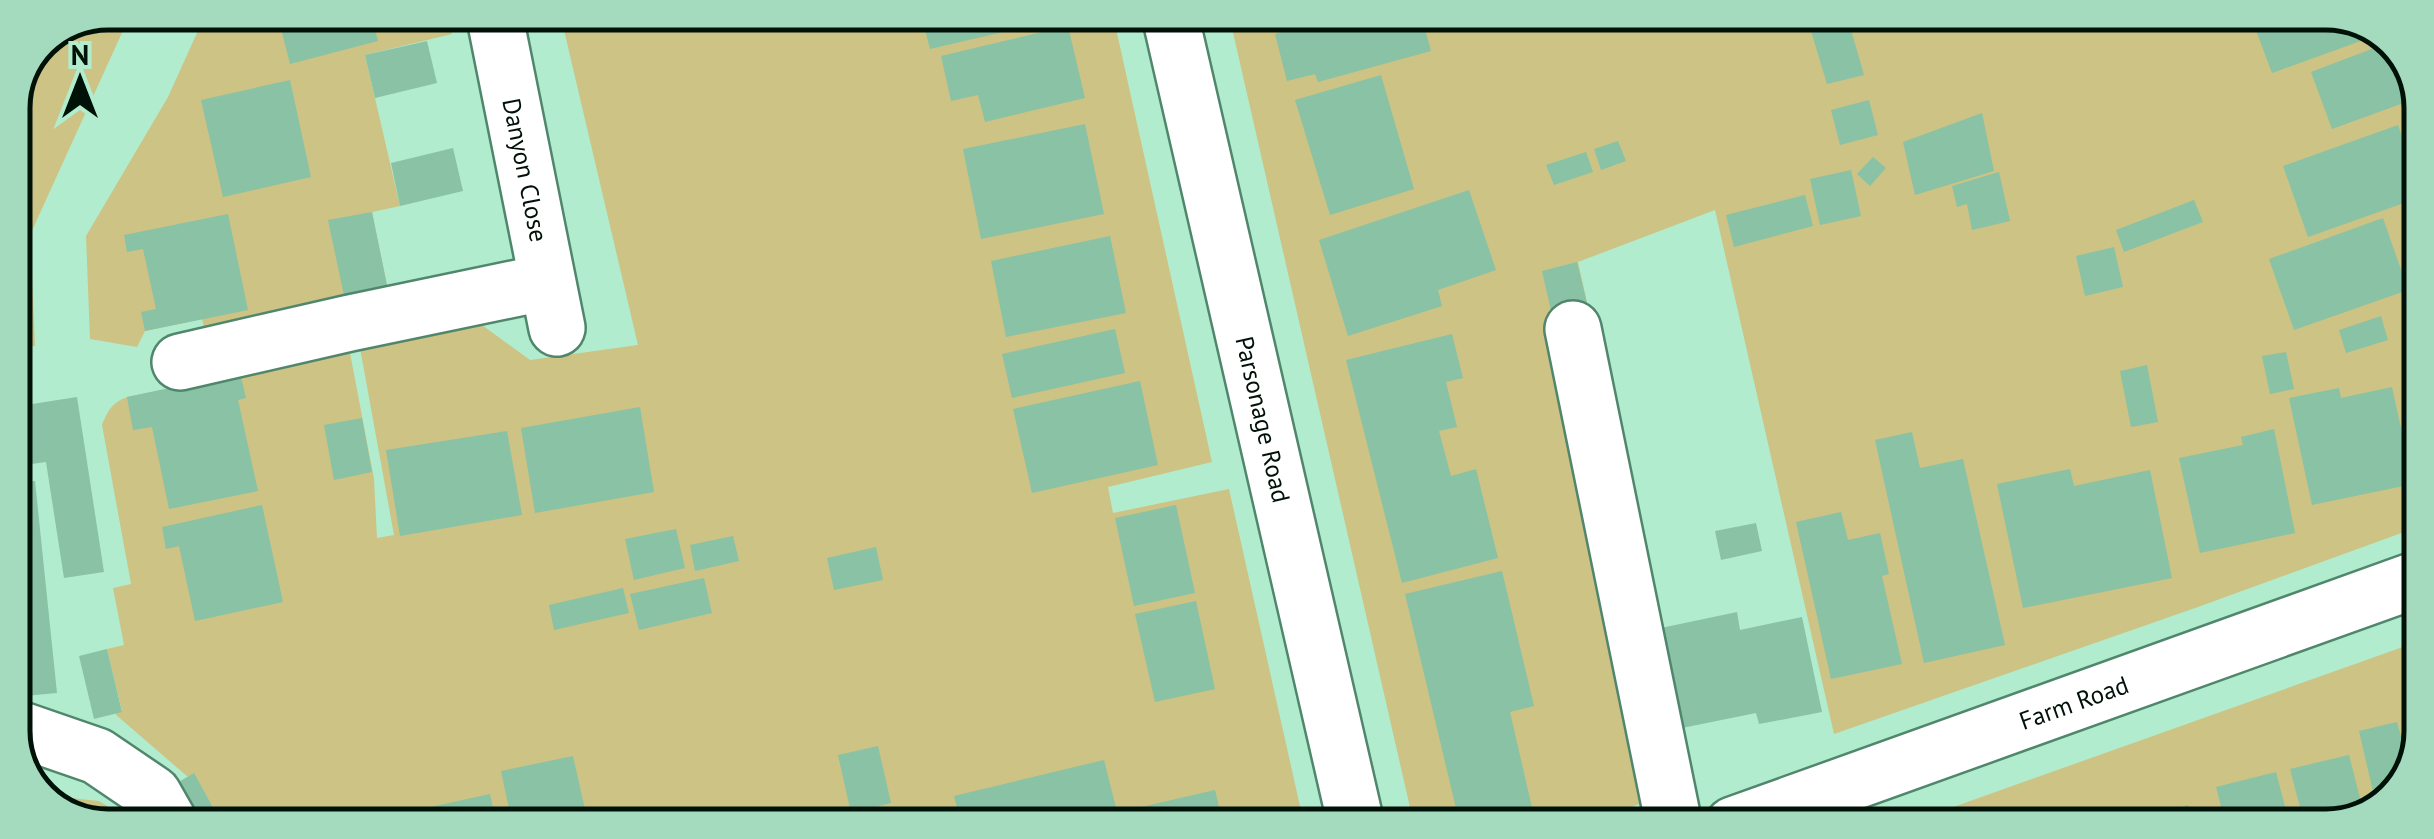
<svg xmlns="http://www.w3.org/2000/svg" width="2434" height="839" font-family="'PT Sans',sans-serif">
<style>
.green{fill:#ccc385}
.building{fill:#89c2a4}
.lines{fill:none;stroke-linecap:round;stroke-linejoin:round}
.minor-casing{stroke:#50876c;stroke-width:60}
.minor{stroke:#fff;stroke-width:55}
.labels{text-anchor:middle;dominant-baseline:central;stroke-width:8;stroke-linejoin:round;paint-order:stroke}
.street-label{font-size:25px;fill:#001108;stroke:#b2ecce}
.rim{fill:none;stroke:#001108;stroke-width:5}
</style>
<rect width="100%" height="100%" fill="#b2ecce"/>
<!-- green -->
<path class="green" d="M 108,13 L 131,13 L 30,235 L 35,346 L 13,348 L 13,102 L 41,40 Z
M 206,13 L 446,13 L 452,34 L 365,55 L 400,206 L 372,212 L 389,295 L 206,336 L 202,319 L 145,331 L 137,347 L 90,339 L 86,236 L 168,97 Z
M 560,13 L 1113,15 L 1212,462 L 1108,487 L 1113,513 L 1229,489 L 1304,824 L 221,822 L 194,774 L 188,777 L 115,714 L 122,711 L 107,649 L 124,645 L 113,588 L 131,584 L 102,425 C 108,410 112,403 127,397 L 350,353 L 374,479 L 377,538 L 394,535 L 360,348 L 460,309 L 530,360 L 638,345 Z
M 1229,15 L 2356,17 L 2401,49 L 2421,101 L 2418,527 L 2198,607 L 1834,734 L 1715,210 L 1578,262 L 1588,307 L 1553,315 L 1656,799 L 1572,825 L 1414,825 Z
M 2417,642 L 2417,761 L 2384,807 L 2327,826 L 1900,826 Z
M 71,798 L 99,801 L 134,822 L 78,822 L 54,805 Z"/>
<!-- building -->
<path class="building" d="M 277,13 L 371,13 L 378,41 L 290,64 Z
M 921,14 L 1039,15 L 1041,23 L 930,49 Z
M 1342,15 L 1421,15 L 1431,51 L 1318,82 L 1315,74 L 1287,81 L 1275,34 Z
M 1824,16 L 1847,16 L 1864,75 L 1827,84 L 1808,21 Z
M 2251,17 L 2356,17 L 2380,34 L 2272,73 Z
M 1068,26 L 1085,98 L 985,122 L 978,95 L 951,101 L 941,56 Z
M 427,41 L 437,83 L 375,98 L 365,55 Z
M 2390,42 L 2401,49 L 2420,97 L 2332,129 L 2311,72 Z
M 1381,75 L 1414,189 L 1330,215 L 1295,100 Z
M 290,80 L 311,177 L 223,197 L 201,100 Z
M 1869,100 L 1878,135 L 1840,145 L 1831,110 Z
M 1982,113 L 1994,171 L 1915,195 L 1903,142 Z
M 1085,124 L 1104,214 L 981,239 L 963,149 Z
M 2398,125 L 2421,189 L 2421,197 L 2308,237 L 2283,166 Z
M 1618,141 L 1626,161 L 1601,170 L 1594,149 Z
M 453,148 L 463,191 L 400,206 L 391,163 Z
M 1586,152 L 1593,172 L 1554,185 L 1546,165 Z
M 1873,157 L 1886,168 L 1870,186 L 1857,174 Z
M 1851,170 L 1861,216 L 1820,225 L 1810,179 Z
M 1999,172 L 2010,221 L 1972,230 L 1967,204 L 1957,207 L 1952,186 Z
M 1469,190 L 1496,270 L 1438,290 L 1442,306 L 1348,336 L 1319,240 Z
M 1805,195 L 1813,226 L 1734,247 L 1726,215 Z
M 2194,200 L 2203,222 L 2124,252 L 2116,230 Z
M 372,212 L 389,295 L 346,305 L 328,220 Z
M 228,214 L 248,310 L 145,331 L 141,312 L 156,309 L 143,249 L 127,252 L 124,235 Z
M 2383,218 L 2408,290 L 2294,330 L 2269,259 Z
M 1110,236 L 1126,313 L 1006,337 L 991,261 Z
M 2114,247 L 2123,287 L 2085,296 L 2076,256 Z
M 1577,262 L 1588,307 L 1552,315 L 1542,271 Z
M 2381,316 L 2388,340 L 2346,353 L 2339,330 Z
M 1115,329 L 1125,373 L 1012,398 L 1002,354 Z
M 1452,334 L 1463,378 L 1446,382 L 1457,427 L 1439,431 L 1451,476 L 1476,469 L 1498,558 L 1402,583 L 1346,360 Z
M 2286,352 L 2294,389 L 2270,394 L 2262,356 Z
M 2147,365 L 2158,422 L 2131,427 L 2120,371 Z
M 240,373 L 246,398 L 238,400 L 258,491 L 169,509 L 152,427 L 133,430 L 127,397 Z
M 1140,381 L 1158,465 L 1032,493 L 1013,409 Z
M 2392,387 L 2413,484 L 2312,505 L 2289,398 L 2339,388 L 2341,398 Z
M 77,397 L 104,572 L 64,578 L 46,462 L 17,466 L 13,439 L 13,407 Z
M 640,407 L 654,492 L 535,513 L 521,428 Z
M 362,418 L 372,472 L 334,480 L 324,425 Z
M 2274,429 L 2295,533 L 2200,553 L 2179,458 L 2243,445 L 2241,437 Z
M 507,431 L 522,515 L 400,536 L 386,450 Z
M 1912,432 L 1920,468 L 1963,459 L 2005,645 L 1924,663 L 1875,440 Z
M 2070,469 L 2074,486 L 2150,470 L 2172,578 L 2023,608 L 1997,484 Z
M 35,481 L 57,693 L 13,697 L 13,483 Z
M 262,505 L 283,602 L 195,621 L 179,546 L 166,549 L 162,527 Z
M 1176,505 L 1195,593 L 1134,606 L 1115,518 Z
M 1841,512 L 1848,540 L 1880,533 L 1889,574 L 1882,576 L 1902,664 L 1831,679 L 1796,522 Z
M 1756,523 L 1762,551 L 1721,560 L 1715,531 Z
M 676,529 L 685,568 L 634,580 L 625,539 Z
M 733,536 L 739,561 L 695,571 L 690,545 Z
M 876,547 L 883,580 L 834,590 L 827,558 Z
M 1502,571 L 1534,706 L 1510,712 L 1536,825 L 1460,825 L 1405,594 Z
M 704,578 L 712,613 L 639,630 L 630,594 Z
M 623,588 L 629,613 L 554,630 L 549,605 Z
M 1196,601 L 1215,689 L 1155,702 L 1135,614 Z
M 1737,612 L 1740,630 L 1802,617 L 1822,712 L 1759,724 L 1756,713 L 1682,728 L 1661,628 Z
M 107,649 L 122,712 L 94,719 L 79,656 Z
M 2397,722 L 2402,740 L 2417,737 L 2417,761 L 2384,807 L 2377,809 L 2359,731 Z
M 878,746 L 891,803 L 851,813 L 838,755 Z
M 2349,755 L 2364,814 L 2327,826 L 2305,826 L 2290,769 Z
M 573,756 L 588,823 L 512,823 L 501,771 Z
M 1104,760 L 1120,824 L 961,824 L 954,796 Z
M 2276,772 L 2290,826 L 2226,826 L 2216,787 Z
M 194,773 L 221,822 L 183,822 L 165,790 Z
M 1215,790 L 1223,824 L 1127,824 L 1124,811 Z
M 490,794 L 496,823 L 429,822 L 426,808 Z
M 2188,805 L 2192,819 L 2209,814 L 2212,826 L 2116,826 Z"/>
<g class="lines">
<defs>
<g id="minor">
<path id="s1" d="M 494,13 L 557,328"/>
<path id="s2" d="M 1170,15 L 1356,824"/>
<path d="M 1573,329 L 1674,825"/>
<path d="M 180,362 L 350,323 L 547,282"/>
<path d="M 13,727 L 97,756 L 153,794 L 169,822"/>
<path id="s3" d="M 1733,825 L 2418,579"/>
</g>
</defs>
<!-- minor casing -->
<use href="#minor" class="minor-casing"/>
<!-- minor -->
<use href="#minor" class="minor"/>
</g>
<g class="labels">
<!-- street labels -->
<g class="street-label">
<text stroke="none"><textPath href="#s1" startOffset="160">Danyon Close</textPath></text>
<text stroke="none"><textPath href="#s2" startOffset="415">Parsonage Road</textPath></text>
<text stroke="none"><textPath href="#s3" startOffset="362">Farm Road</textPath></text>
</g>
</g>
<!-- crop -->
<path d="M0 0H2434V839H0ZM108 30H2326A78 78 0 0 1 2404 108V731A78 78 0 0 1 2326 809H108A78 78 0 0 1 30 731V108A78 78 0 0 1 108 30Z" fill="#a4dabe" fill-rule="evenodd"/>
<path class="rim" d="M108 30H2326A78 78 0 0 1 2404 108V731A78 78 0 0 1 2326 809H108A78 78 0 0 1 30 731V108A78 78 0 0 1 108 30Z"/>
<!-- north arrow -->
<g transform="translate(80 80)" stroke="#b2ecce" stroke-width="8" paint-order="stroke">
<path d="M0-8L18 38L0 25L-18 38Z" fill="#001108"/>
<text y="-15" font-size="28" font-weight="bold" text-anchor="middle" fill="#001108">N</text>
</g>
</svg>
